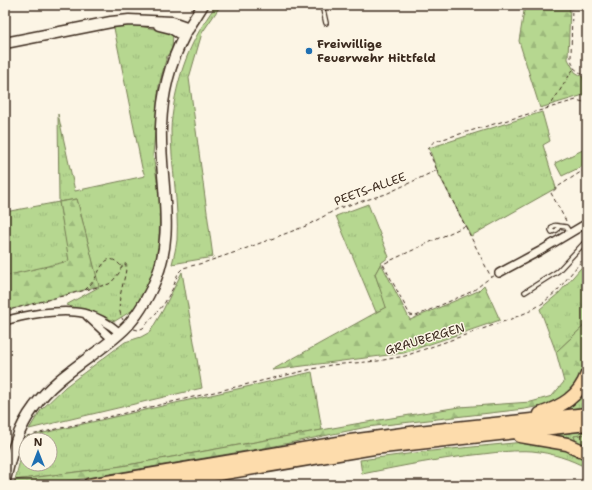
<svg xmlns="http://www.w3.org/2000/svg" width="592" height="490" font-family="'Shantell Sans',sans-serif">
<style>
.grass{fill:url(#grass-tufts);stroke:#788057;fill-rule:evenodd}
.forest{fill:url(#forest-firs);stroke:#788057}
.pitch{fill:#b6d790;stroke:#788057}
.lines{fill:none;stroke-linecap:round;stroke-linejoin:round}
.lane-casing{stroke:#3b2a1e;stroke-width:6}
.street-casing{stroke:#3b2a1e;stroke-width:10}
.secondary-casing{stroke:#3b2a1e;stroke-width:13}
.highway-casing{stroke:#3b2a1e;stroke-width:15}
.path{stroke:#3b2a1e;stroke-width:1;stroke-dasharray:4 3;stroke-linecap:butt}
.lane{stroke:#fcf5e5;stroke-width:3.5}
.street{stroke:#fcf5e5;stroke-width:7}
.secondary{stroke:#fcf5e5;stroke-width:10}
.highway{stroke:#fddcac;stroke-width:12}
.poi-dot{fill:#1f6fb2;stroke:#fcf5e5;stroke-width:1.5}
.labels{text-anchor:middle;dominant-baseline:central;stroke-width:3;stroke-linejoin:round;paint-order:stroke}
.poi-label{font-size:12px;font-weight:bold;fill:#3b2a1e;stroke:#fcf5e5;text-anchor:start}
.street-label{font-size:12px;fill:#3b2a1e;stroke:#fcf5e5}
</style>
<defs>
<pattern id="grass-tufts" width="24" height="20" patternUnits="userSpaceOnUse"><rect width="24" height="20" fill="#b6d790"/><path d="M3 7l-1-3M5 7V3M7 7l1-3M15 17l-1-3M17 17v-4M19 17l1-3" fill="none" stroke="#9db97c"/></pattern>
<pattern id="forest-firs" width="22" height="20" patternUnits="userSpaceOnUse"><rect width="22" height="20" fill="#b6d790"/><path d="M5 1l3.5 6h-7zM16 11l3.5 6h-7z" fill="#9db97c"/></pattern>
</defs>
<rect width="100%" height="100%" fill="#fcf5e5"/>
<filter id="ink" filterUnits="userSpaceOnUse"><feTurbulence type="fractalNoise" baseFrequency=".025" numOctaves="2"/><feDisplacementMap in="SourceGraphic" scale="8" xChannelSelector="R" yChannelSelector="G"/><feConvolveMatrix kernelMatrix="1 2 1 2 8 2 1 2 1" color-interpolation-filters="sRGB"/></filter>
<g filter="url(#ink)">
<!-- grass -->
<path class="grass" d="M 214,8 L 219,8 L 202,33 L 189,78 L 213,257 L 172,264 C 174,256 176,248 177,240 C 179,203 171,167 171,130 C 171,121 173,112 174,103 C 181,66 192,39 214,8 Z
M 131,24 L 173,33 L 172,49 L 167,56 L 159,85 L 153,155 L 160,199 L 159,243 L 153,276 L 133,310 L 115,321 L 66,305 L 99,287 L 77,199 L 59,202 L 70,262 L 5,276 L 5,212 L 59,202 L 58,114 L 75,191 L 145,176 L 142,168 L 114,28 Z
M 542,112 L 550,141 L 543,145 L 556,188 L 471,236 L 438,173 L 429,148 Z
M 368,204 L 389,257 L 381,263 L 375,274 L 387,307 L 376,312 L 336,216 Z
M 587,261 L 587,323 L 556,352 L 540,309 L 559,293 Z
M 182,272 L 202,388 L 29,429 L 41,410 L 65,387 L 125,342 L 141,337 L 150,332 L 163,310 Z
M 312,372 L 322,430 L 122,466 L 15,480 L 26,437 ZM 26,440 L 50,440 L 50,464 L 26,464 Z
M 581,391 L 587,391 L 587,407 L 559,410 Z
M 587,431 L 587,434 L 574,436 L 578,447 L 542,436 Z
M 524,442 L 567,449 L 587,458 L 587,468 C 570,459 552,453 532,451 C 516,450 499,452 483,454 C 442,458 402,466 362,474 L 360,460 L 431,451 Z"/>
<!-- forest -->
<path class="forest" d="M 525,5 L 570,5 L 568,59 L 575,72 L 583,77 L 587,94 L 540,108 L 519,41 Z
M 77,199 L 99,286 L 5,311 L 5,276 L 69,261 L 59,202 Z
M 381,263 L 410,320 L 478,291 L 484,285 L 500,320 L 404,353 L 272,370 L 386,307 L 375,274 Z
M 587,323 C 587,356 588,392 549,404 C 542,407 533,407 525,409 L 367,427 L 270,447 L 45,485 L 13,485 L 15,480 L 122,466 L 355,424 L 459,407 L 531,402 L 552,396 L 564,382 L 556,352 Z
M 587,434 L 587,451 L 578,447 L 574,436 Z"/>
<!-- pitch -->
<path class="pitch" d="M 585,149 L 587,154 L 587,164 L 562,176 L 555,163 Z"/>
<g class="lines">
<defs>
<path id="lane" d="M 300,5 L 301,5
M 322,5 L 326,23
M 559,226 C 555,225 552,225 551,230 L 552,232 L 557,230 L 559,226 L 566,227 L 570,233
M 525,292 L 558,271 L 587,240"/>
<path id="street" d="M 499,273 L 540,251 L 587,223
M 87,316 L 113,340
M 5,321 C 17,317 29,315 42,313 C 75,309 94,311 120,333"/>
<path id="secondary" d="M 159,25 L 171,28 L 184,36
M 5,43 L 111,22 L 129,20 L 172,22 L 189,28
M 5,480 C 11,454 18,428 34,407 C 56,376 91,359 119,334 C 133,322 144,305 152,288 C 178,234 159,182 161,127 C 162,96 170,63 184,36 C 190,25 197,15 203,5"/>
<path id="highway" d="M 540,414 C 562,406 579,397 587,374
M 520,436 L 567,444 L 587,453
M 89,485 L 350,441 L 418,432 L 587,414
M 154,485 L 374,448 L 587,424"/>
</defs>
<!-- lane casing -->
<use href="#lane" class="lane-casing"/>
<!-- street casing -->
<use href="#street" class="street-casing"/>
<!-- secondary casing -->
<use href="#secondary" class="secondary-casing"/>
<!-- highway casing -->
<use href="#highway" class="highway-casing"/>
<!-- path -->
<path class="path" d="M 572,5 L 571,59 L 574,68 L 587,78
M 547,108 L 552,103 L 574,68
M 587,122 L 585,133 L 587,138
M 437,170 L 491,277 L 494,276
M 566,221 L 551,193 L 559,186 L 587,168
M 465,226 L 383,264 L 410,315 L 416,316 L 473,291 L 483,283 L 491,277
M 85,290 C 88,287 91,284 94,280 C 101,269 106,249 121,266
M 5,311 L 109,284 C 113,281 116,277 119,273 C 121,269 121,266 125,264 L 126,264 L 126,269 C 124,286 114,304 123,320
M 134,329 L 138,330 L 143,328 L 164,304 L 173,288 L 178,273 L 183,268 L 203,263 L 239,251 L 306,226 L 339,208 L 386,194 L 437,170 L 428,150 L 431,144 L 436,141 L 576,100 L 587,103
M 27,436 L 308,370 L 331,365 L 378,361 L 405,356 L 511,319 L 530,311 L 543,303 L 557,291 L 587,254"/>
<!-- lane -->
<use href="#lane" class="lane"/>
<!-- street -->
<use href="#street" class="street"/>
<!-- secondary -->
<use href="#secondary" class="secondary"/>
<!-- highway -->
<use href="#highway" class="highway"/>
</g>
</g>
<!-- markers -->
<circle class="poi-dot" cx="309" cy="51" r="4"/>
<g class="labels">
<!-- poi labels -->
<g class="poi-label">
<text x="317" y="44">Freiwillige<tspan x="317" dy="14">Feuerwehr Hittfeld</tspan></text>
</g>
<!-- street labels -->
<g class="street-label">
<text transform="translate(370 189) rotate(-20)">PEETS-ALLEE</text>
<text transform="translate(425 339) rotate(-17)">GRAUBERGEN</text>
</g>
</g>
<!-- margin -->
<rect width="592" height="490" fill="none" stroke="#fcf5e5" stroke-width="20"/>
<rect x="10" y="10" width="572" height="470" fill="none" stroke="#3b2a1e" stroke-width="1.5" filter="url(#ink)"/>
<!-- north arrow -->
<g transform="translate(38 452)"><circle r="19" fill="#fcf5e5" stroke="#afa495"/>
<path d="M0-3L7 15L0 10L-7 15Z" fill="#1f6fb2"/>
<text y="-6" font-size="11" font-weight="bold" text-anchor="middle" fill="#3b2a1e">N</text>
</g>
</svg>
